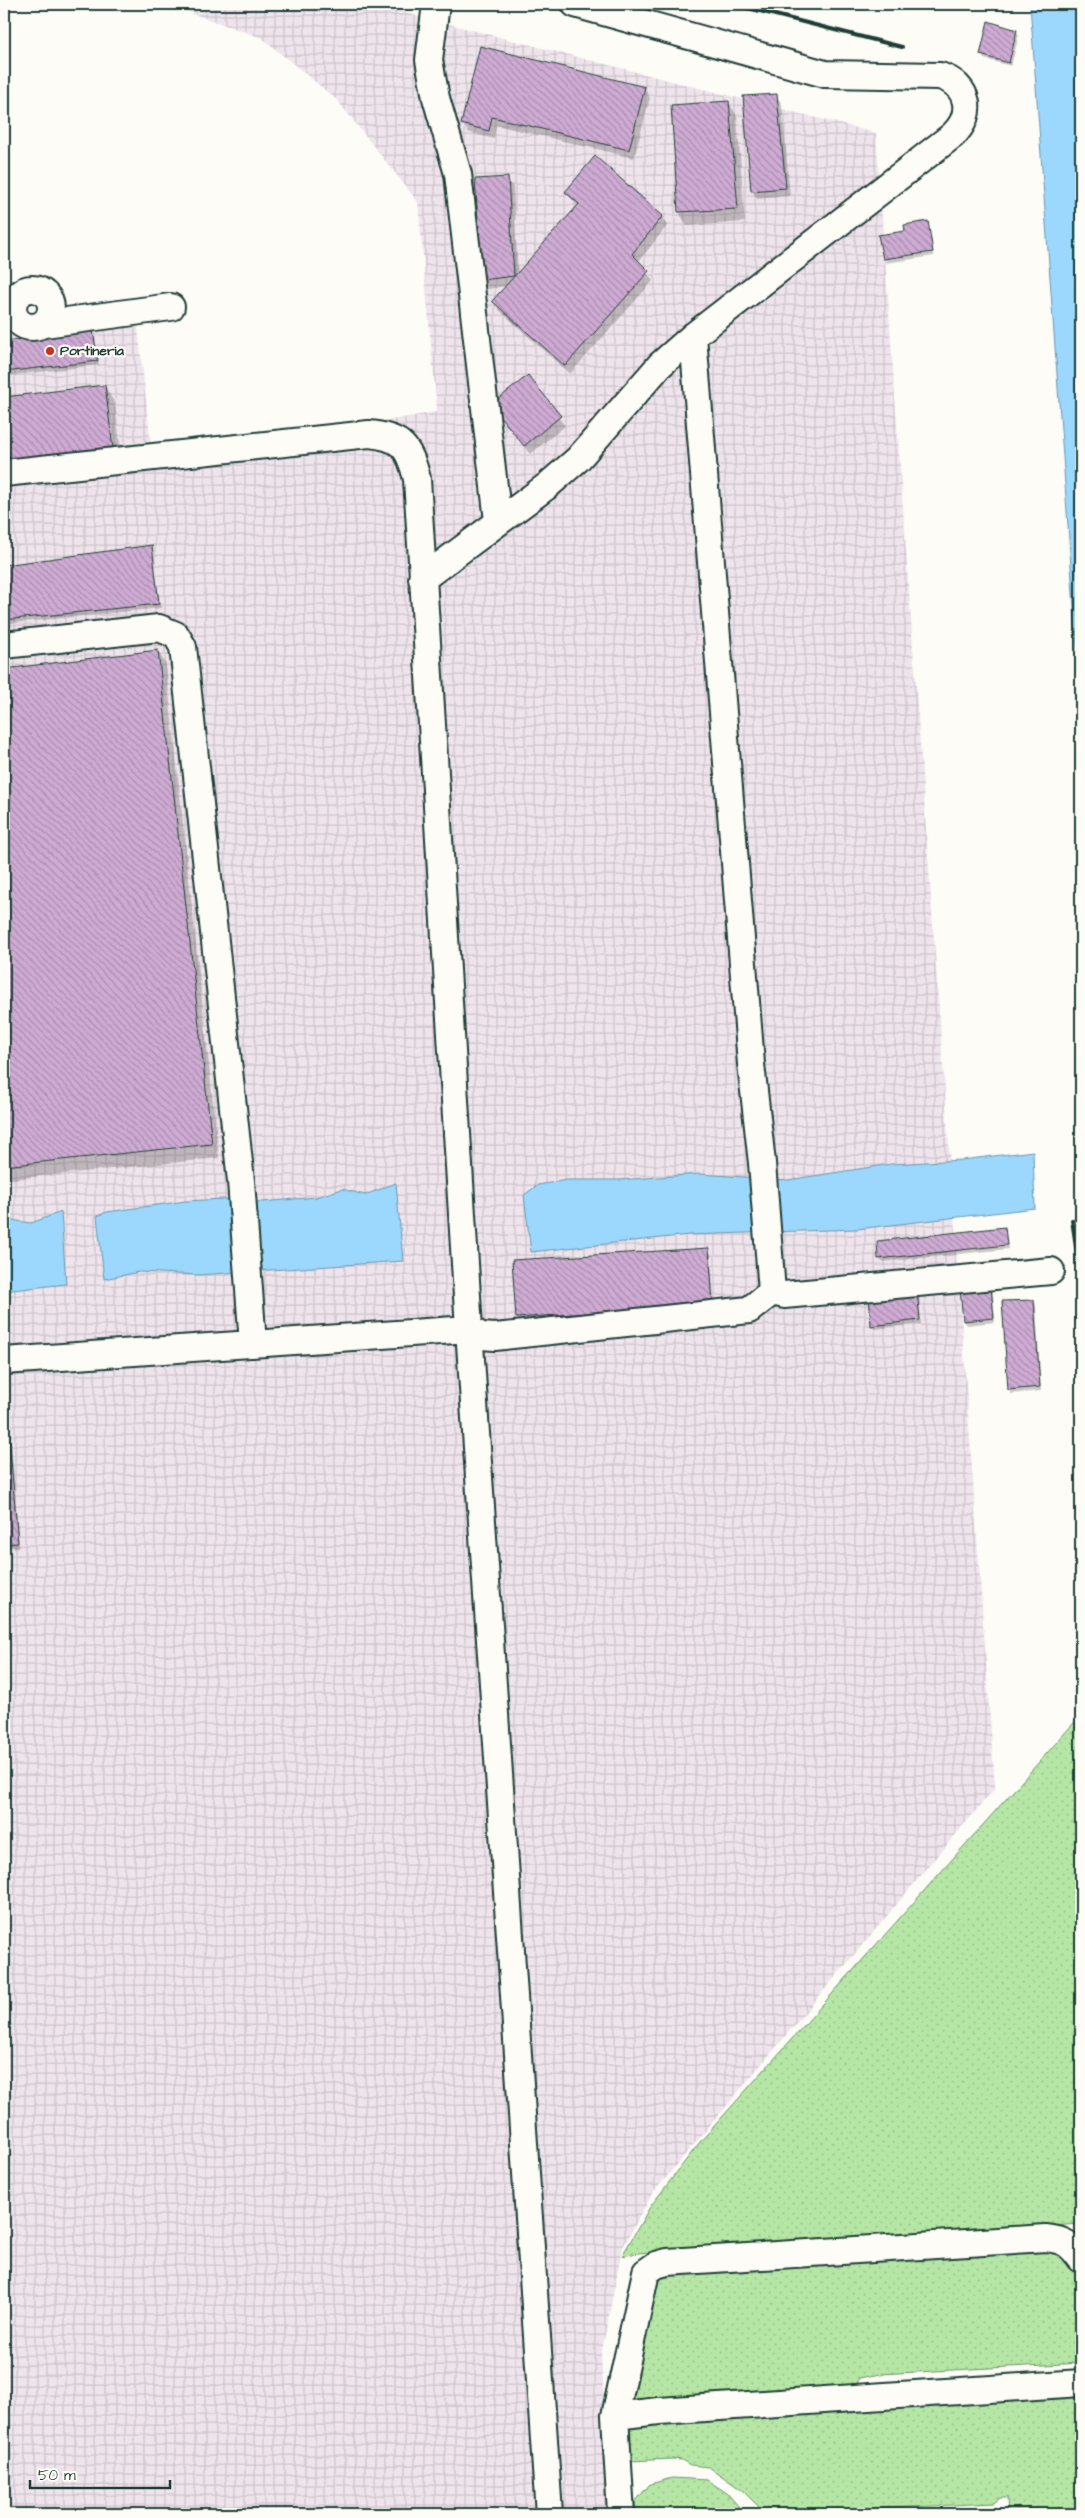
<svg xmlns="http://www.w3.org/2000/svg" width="1085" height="2518" font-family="'Architects Daughter',sans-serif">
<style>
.industrial{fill:url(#industrial-grid)}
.grass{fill:url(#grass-dots);stroke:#6a926c}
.water{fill:#9cd7fd;stroke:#6a99ad}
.shadow{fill:#0003}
.building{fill:url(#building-back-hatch);stroke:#1f3d34}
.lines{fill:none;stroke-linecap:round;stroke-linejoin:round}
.minor-casing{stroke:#1f3d34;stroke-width:30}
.minor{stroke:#fdfcf7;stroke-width:26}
.rail{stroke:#1f3d34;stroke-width:4}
.poi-dot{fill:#c8321e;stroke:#fdfcf7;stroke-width:2}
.labels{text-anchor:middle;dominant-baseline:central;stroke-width:4.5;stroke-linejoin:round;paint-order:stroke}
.poi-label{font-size:14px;font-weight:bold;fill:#1f3d34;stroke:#fdfcf7;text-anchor:start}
</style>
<defs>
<pattern id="industrial-grid" width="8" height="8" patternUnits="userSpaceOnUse" patternTransform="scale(1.25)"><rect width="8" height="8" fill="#efe4ec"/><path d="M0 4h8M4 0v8" fill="none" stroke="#ccc4cb"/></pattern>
<pattern id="grass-dots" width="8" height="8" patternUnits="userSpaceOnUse" patternTransform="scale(1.25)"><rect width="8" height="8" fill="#b6e6a5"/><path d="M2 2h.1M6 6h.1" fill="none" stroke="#9cc68f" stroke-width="1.8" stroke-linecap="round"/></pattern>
<pattern id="building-back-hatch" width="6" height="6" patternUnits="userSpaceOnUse" patternTransform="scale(1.25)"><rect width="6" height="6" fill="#cfabd4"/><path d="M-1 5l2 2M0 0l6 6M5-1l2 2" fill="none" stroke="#a78cad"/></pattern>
</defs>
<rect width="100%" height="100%" fill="#fdfcf7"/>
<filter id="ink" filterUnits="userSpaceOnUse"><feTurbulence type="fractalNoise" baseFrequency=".02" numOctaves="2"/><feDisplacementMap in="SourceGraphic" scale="10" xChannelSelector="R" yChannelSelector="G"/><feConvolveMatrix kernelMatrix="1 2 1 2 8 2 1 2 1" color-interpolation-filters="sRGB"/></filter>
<g filter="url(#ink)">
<!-- industrial -->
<path class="industrial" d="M 165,4 L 370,4 L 876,133 L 995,1788 L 652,2194 L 622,2249 L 601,2356 L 612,2514 L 4,2514 L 4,337 L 137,319 L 151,445 L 391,420 L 436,412 L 437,409 L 418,202 L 337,100 L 262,38 Z"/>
<!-- grass -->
<path class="grass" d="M 1081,1715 L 1081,2224 L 638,2253 L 622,2256 L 650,2207 L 700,2142 Z
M 1049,2245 L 1074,2262 L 1081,2280 L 1081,2363 L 880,2374 L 859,2378 L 857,2385 L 627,2408 L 656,2273 Z
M 1081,2389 L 1081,2514 L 1008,2514 L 1007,2498 L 1000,2498 L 994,2503 L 766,2514 L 743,2491 L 709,2467 L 690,2465 L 682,2460 L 672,2459 L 630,2461 L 628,2427 L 634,2422 Z
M 672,2478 L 707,2480 L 727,2493 L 745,2514 L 636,2514 L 635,2502 L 650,2484 Z"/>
<!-- water -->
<path class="water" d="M 1030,4 L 1081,4 L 1081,704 Z
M 1033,1151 L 1035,1208 L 857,1229 L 689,1235 L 531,1252 L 524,1195 L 538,1185 L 567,1180 L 619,1180 L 700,1174 L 788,1180 L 891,1164 L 962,1160 Z
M 396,1183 L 403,1261 L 198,1275 L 139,1272 L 104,1279 L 97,1216 L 107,1212 L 186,1201 L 223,1199 L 263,1202 L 316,1197 L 342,1189 L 365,1195 Z
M 61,1212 L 66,1284 L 4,1291 L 4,1219 L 31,1223 Z"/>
<!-- shadow -->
<path class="shadow" d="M 1016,31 L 1019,35 L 1011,66 L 984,59 L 982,55 Z
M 481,48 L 645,89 L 650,98 L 634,158 L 496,125 L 494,139 L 468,132 L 463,123 Z
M 776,95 L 782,104 L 790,196 L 757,199 L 752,190 Z
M 729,103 L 737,116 L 745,222 L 687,226 L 679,212 Z
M 507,178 L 513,187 L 518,274 L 578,206 L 566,192 L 662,217 L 667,226 L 638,262 L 653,281 L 570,374 L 499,310 L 494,301 L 506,286 L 488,289 L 483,280 Z
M 928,222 L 934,256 L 886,263 L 880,237 L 906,232 Z
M 92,333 L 99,365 L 4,376 L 4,342 Z
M 528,377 L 565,426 L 530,454 L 498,414 Z
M 105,386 L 115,404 L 123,467 L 4,481 L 4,398 Z
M 151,546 L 161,608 L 5,624 L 4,622 L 4,566 Z
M 158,651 L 166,665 L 219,1158 L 4,1180 L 4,671 Z
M 1005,1228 L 1008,1249 L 882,1262 L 879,1258 Z
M 708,1250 L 711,1254 L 714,1308 L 520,1322 L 517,1318 Z
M 991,1288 L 993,1292 L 995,1322 L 967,1325 L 964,1321 Z
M 919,1295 L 921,1324 L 874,1329 L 872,1325 Z
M 1033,1301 L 1036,1305 L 1041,1391 L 1011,1394 L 1009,1390 Z
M 4,1425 L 8,1425 L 10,1429 L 19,1547 L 4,1548 Z"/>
<!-- building -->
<path class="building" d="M 988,21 L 1017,30 L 1009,63 L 980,55 Z
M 480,46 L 645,87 L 629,150 L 492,117 L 489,131 L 461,124 Z
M 777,94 L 786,188 L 751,191 L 743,96 Z
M 729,101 L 738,209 L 678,212 L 671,105 Z
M 595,156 L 663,216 L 632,254 L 649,271 L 565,366 L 492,301 L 579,204 L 565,192 Z
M 508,177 L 514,276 L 482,280 L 475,179 Z
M 928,221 L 933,252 L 883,259 L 878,235 L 905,231 L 904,225 Z
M 93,331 L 98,361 L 4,372 L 4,341 Z
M 528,375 L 561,416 L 524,446 L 491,405 Z
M 105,385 L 113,449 L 4,462 L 4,397 Z
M 152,545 L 159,604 L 4,620 L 4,565 Z
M 158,650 L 212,1144 L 4,1166 L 4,669 Z
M 1005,1227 L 1007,1245 L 878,1259 L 877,1241 Z
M 709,1248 L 713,1304 L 516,1318 L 512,1260 Z
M 991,1287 L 994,1318 L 963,1321 L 960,1290 Z
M 917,1290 L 920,1320 L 871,1326 L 869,1294 Z
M 1034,1300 L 1040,1387 L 1008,1390 L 1002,1301 Z
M 4,1424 L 8,1424 L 18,1543 L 4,1544 Z"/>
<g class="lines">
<defs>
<path id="minor" d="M 436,4 L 429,60 L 436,98 L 458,174 L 498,521
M13 308a19 19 0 1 1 38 0a19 19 0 1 1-38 0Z
M 44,324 L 171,307
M 693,336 L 751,1064 L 762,1163 L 772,1292
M 4,473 L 369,434 C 402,437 409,447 417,479 L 469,1329 L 549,2514
M 422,579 L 547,486 L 578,459 L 660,365 L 693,336 L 953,135 C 975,114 969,85 940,76 L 825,74 L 575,4
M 4,645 L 159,628 L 176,635 L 183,647 L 241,1181 L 253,1344
M 4,1361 L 469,1329 L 481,1336 L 495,1337 L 749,1310 L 772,1292 L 784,1295 L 1051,1271
M 1081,2259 C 1070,2244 1065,2240 1046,2238 L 667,2262 L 656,2265 L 646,2272 L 615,2416 L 659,2411 L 1081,2383
M 615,2416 L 621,2514"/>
</defs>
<!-- minor casing -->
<use href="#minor" class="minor-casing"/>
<!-- minor -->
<use href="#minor" class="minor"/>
<!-- rail -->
<path class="rail" d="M 732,4 L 902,47
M 942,4 L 957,7
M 1072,1220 L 1081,1280"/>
</g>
</g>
<!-- markers -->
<circle class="poi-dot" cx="50" cy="351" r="5"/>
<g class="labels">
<!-- poi labels -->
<g class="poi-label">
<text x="60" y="351">Portineria</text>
</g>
</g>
<!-- margin -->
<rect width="1085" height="2518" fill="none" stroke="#fdfcf7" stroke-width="20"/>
<rect x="10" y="10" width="1065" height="2498" fill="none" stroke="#1f3d34" stroke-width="2" filter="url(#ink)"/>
<!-- scale -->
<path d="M30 2480v8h140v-8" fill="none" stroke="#1f3d34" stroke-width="2.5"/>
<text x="38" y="2480" font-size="15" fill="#1f3d34" stroke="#fdfcf7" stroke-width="4" paint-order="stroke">50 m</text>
</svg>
